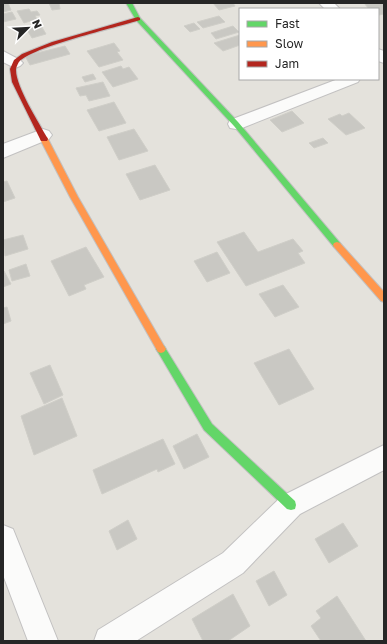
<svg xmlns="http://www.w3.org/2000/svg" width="387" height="644" font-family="'Golos Text',sans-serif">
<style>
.building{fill:#c9c8c3;stroke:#cfcec8}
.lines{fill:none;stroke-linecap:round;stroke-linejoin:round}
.street-casing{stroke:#c2c1c1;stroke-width:2}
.fast-casing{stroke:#c2c1c1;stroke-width:2}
.slow-casing{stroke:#c2c1c1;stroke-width:2}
.jam-casing{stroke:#c2c1c1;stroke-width:2}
.street{fill:#fbfbfa;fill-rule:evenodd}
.fast{fill:#63d668;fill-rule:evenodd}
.slow{fill:#ff974d;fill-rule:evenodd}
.jam{fill:#b3261e;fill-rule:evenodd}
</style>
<rect width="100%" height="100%" fill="#e4e2dc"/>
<!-- building -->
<path class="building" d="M 3,3 L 8,3 L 11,10 L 3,12 Z
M 49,3 L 59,3 L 60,9 L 52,10 Z
M 213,3 L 233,3 L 235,6 L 219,10 Z
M 364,3 L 384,3 L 384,14 L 379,15 L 378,9 L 369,9 Z
M 29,9 L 31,12 L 37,11 L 40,15 L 35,16 L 37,19 L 24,23 L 17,11 Z
M 12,12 L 16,19 L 3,22 L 3,14 Z
M 219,16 L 225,22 L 203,28 L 197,22 Z
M 194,23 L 200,29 L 190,32 L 184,26 Z
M 40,24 L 46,34 L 32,38 L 26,28 Z
M 233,26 L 239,32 L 216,39 L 211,33 Z
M 240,35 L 240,45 L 223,51 L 214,43 Z
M 114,43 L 120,51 L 117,52 L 123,60 L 99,67 L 87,51 Z
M 65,46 L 70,54 L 30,65 L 25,56 Z
M 121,66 L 123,69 L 129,67 L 138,79 L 113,87 L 102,72 Z
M 93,74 L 96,79 L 85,82 L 82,77 Z
M 103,82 L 110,96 L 89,101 L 86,95 L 80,96 L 76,88 Z
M 114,102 L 126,123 L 99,131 L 87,110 Z
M 292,111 L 304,123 L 282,132 L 270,120 Z
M 349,113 L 365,128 L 346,135 L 328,119 L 340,114 L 342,116 Z
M 134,129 L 148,151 L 119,160 L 107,137 Z
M 323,138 L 328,143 L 314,148 L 309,143 Z
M 155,165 L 170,190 L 140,200 L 126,174 Z
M 7,181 L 15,198 L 3,202 L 3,182 Z
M 244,232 L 258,252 L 293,239 L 303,251 L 298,253 L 305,263 L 246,286 L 217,242 Z
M 23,235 L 28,249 L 5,256 L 3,240 Z
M 86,247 L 104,277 L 84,285 L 86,289 L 69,296 L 51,261 Z
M 217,252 L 230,273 L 207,282 L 194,261 Z
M 26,264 L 30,276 L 12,281 L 9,270 Z
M 4,271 L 11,284 L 3,287 L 3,272 Z
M 283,285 L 299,307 L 275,317 L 259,294 Z
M 7,307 L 11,321 L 3,324 L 3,308 Z
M 289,349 L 314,389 L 279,405 L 254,363 Z
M 50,365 L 63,395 L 44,404 L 30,373 Z
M 62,398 L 77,436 L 34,455 L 21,416 Z
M 197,434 L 209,457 L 184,469 L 173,446 Z
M 163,439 L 175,464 L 158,472 L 157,469 L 102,494 L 93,470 Z
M 128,520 L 137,539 L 117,550 L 109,531 Z
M 343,523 L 358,546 L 329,563 L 315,539 Z
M 274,571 L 287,595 L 269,606 L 256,581 Z
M 233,594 L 250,626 L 228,641 L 203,641 L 192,619 Z
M 337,596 L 366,641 L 321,641 L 311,626 L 321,618 L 316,611 Z"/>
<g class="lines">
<defs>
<path id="street" d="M 319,3 L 334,3 L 340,9 L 325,9 Z
M 378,49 L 384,51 L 384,63 L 378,61 Z
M 3,51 L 20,60 L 23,63 L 20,66 L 15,68 L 3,62 Z
M 338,79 L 360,79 L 358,82 L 242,128 L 236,129 L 230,128 L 228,124 L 230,120 Z
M 43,129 L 49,131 L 52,135 L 49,139 L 3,158 L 3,144 Z
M 384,445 L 384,470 L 300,514 L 243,573 L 136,641 L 94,641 L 98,630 L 223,553 L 282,496 Z
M 3,525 L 13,529 L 58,641 L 28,641 L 3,575 Z"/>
<path id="fast" d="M 126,3 L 132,3 L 140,18 L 238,122 L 340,243 L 341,245 L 340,247 L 334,247 L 234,126 L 136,20 Z
M 161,345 L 164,346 L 212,424 L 295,501 L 296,505 L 295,509 L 291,510 L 287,509 L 204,430 L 158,352 L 156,349 L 158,346 Z"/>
<path id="slow" d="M 41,137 L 47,137 L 48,139 L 78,197 L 164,346 L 166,349 L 164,352 L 161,353 L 158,352 L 70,197 L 40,139 Z
M 337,242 L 340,243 L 384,292 L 384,302 L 381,301 L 334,247 L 333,245 L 334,243 Z"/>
<path id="jam" d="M 138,17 L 140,18 L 140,20 C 118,27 31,47 19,62 C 18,63 16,68 16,70 C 16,87 39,123 48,139 L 47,141 L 41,141 L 12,82 L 10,69 L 14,60 L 22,54 L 52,42 Z"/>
</defs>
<!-- street casing -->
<use href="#street" class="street-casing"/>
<!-- fast casing -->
<use href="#fast" class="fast-casing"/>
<!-- slow casing -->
<use href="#slow" class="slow-casing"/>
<!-- jam casing -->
<use href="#jam" class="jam-casing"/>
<!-- street -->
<use href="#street" class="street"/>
<!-- fast -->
<use href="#fast" class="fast"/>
<!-- slow -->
<use href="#slow" class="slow"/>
<!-- jam -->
<use href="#jam" class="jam"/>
</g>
<!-- border -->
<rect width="387" height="644" fill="none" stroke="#262626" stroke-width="8"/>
<!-- legend -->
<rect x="239" y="8" width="140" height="72" fill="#ffffff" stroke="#a8a8a8"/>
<rect x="247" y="21" width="20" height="6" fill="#63d668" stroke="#a8a8a8"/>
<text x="275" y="28" font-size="12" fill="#262626">Fast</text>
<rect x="247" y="41" width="20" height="6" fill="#ff974d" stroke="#a8a8a8"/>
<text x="275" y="48" font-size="12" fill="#262626">Slow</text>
<rect x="247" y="61" width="20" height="6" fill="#b3261e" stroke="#a8a8a8"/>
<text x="275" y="68" font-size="12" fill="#262626">Jam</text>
<!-- north arrow -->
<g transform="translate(28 28) rotate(66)" stroke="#ffffff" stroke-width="3" paint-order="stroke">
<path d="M0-3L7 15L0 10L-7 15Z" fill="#262626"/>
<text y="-6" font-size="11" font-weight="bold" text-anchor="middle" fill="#262626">N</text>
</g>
</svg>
